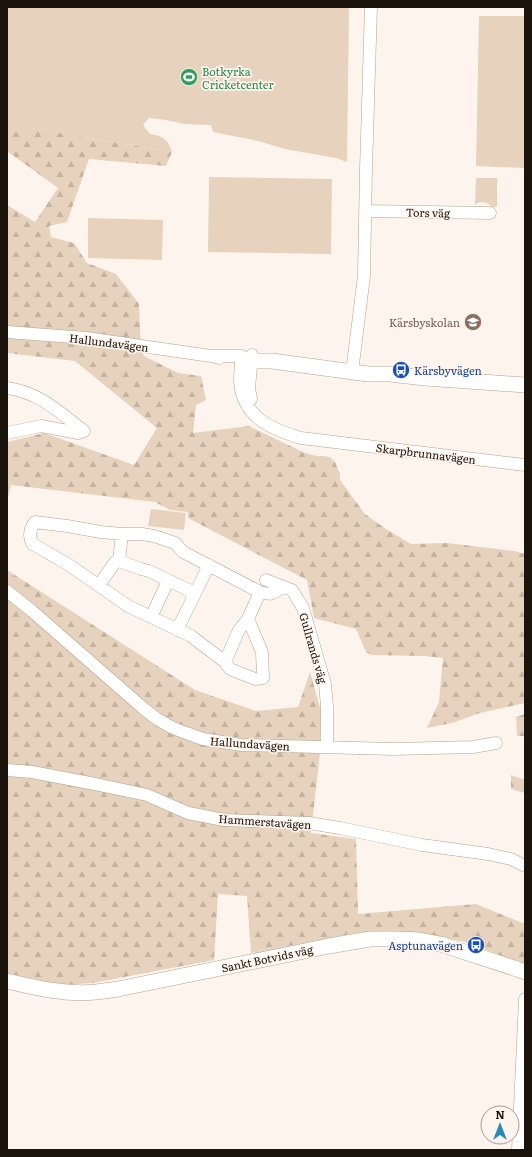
<svg xmlns="http://www.w3.org/2000/svg" width="532" height="1157" font-family="Literata,serif">
<style>
.green{fill:#e6d2bd}
.forest{fill:url(#forest-firs)}
.lines{fill:none;stroke-linecap:round;stroke-linejoin:round}
.minor-casing{stroke:#b4a28e;stroke-width:13}
.major-casing{stroke:#b4a28e;stroke-width:16}
.minor{stroke:#fff;stroke-width:12}
.major{stroke:#fff;stroke-width:15}
.labels{text-anchor:middle;dominant-baseline:central;stroke-width:3.5;stroke-linejoin:round;paint-order:stroke}
.leisure-label{font-size:11px;fill:#27864d;stroke:#fdf5ed;text-anchor:start}
.street-label{font-size:11px;fill:#1b140d;stroke:#fdf5ed}
.education-label{font-size:11px;fill:#785e54;stroke:#fdf5ed;text-anchor:end}
.transit-label{font-size:11px;fill:#164399;stroke:#fdf5ed;text-anchor:start}
</style>
<defs>
<pattern id="forest-firs" width="22" height="20" patternUnits="userSpaceOnUse"><rect width="22" height="20" fill="#e6d2bd"/><path d="M5 1l3.5 6h-7zM16 11l3.5 6h-7z" fill="#c5b3a1"/></pattern>
</defs>
<rect width="100%" height="100%" fill="#fdf5ed"/>
<!-- green -->
<path class="green" d="M 7,7 L 349,7 L 347,162 L 336,158 L 285,149 L 258,141 L 213,132 L 211,125 L 184,124 L 166,120 L 149,118 L 143,125 L 150,134 C 164,137 167,138 172,152 L 7,124 Z
M 479,16 L 525,16 L 525,168 L 476,166 Z
M 209,177 L 332,179 L 331,254 L 208,252 Z
M 476,178 L 497,178 L 497,206 L 496,207 L 492,207 C 487,202 481,200 475,205 Z
M 88,218 L 163,220 L 162,260 L 88,258 Z
M 151,509 L 186,513 L 184,530 L 148,526 Z"/>
<!-- forest -->
<path class="forest" d="M 7,124 L 172,152 L 166,166 L 89,159 L 67,222 L 49,226 L 51,237 L 74,243 L 87,263 L 116,274 L 139,304 L 141,350 L 144,356 L 178,373 L 201,376 L 206,400 L 196,405 L 193,433 L 249,426 L 305,453 L 317,456 L 330,457 L 335,462 L 340,474 L 340,480 L 365,514 L 386,529 L 411,544 L 447,543 L 514,551 L 525,554 L 525,703 L 480,713 L 452,723 L 427,728 L 439,702 L 443,658 L 425,656 L 371,655 L 366,652 L 356,629 L 314,618 L 307,580 L 188,518 L 188,512 L 170,510 L 155,502 L 11,485 L 7,502 L 7,442 L 44,433 L 134,465 L 157,428 L 75,361 L 7,353 L 7,205 L 35,222 L 58,188 L 7,151 Z
M 7,570 L 195,690 L 256,711 L 298,707 L 310,672 L 321,711 L 320,753 L 311,833 L 356,839 L 358,914 L 476,904 L 525,924 L 525,965 L 466,942 L 414,932 L 355,933 L 251,953 L 247,896 L 218,894 L 214,960 L 93,983 L 61,985 L 7,973 Z
M 525,714 L 525,736 L 517,736 L 516,717 Z
M 511,775 L 525,780 L 525,793 L 511,789 Z"/>
<g class="lines">
<defs>
<path id="minor" d="M 366,211 L 490,213
M 7,332 L 86,338 L 211,356 L 219,358
M 211,356 L 242,356 C 241,364 240,373 240,381 C 242,416 270,429 301,438 L 525,465
M 352,372 L 364,276 L 366,169 L 371,7
M 7,388 C 39,392 59,412 84,431
M 251,399 L 249,388 L 252,355
M 7,433 L 41,426 L 78,433 L 84,431
M 119,561 L 141,569 L 149,571 L 195,593
M 266,580 L 292,590 L 303,608 L 325,684 L 327,706 L 327,747
M 99,585 L 116,561 L 119,561 L 122,534
M 7,591 L 32,611 L 143,708 L 157,719 L 173,728 L 186,733 L 203,739 L 241,745 L 394,749 L 473,747 L 496,743
M 151,617 L 168,581
M 248,619 L 262,652 L 263,678 L 255,679 L 230,669 L 225,662 L 191,636 L 128,606 L 69,565 L 33,544 C 28,537 30,528 35,522 L 67,526 L 101,532 L 122,534 L 142,534 L 154,536 L 175,543 L 183,552 L 260,592 C 273,596 272,593 283,587
M 177,630 L 209,565
M 225,662 L 239,630 L 248,619 L 260,592
M 7,770 L 32,772 L 95,784 L 147,795 L 188,813 L 224,820 L 309,823 L 340,828 L 422,845 L 488,854 L 511,859 L 525,866
M 518,1150 L 525,999"/>
<path id="major" d="M 242,361 L 272,361 L 368,374 L 390,374 L 425,378 L 525,385
M 7,981 C 36,988 66,995 96,992 C 104,991 111,990 118,989 L 329,946 L 370,939 L 397,939 L 419,940 L 440,944 L 517,969 L 525,972"/>
</defs>
<!-- minor casing -->
<use href="#minor" class="minor-casing"/>
<!-- major casing -->
<use href="#major" class="major-casing"/>
<!-- minor -->
<use href="#minor" class="minor"/>
<!-- major -->
<use href="#major" class="major"/>
</g>
<!-- icons -->
<defs>
<symbol id="stadium-disc" viewBox="-11 -11 22 22"><circle r="9.5" fill="#2e9e5b" stroke="#fdf5ed"/><path d="M0-5a6.5 5 0 1 0 0 10a6.5 5 0 1 0 0-10ZM-3.5-1.8h7v3.6h-7Z" fill="#fff"/></symbol>
<symbol id="school-disc" viewBox="-11 -11 22 22"><circle r="9.5" fill="#8d6e63" stroke="#fdf5ed"/><path d="M0-5L7-2L0 1L-7-2ZM-4 1L0 2.5L4 1V4Q0 6-4 4Z" fill="#fff"/></symbol>
<symbol id="bus-disc" viewBox="-11 -11 22 22"><circle r="9.5" fill="#1a4fb4" stroke="#fdf5ed"/><path d="M-5-6H5V4H4V6H2V4H-2V6H-4V4H-5ZM-3.5-4V0h7V-4ZM-3.5 1.2v1.5H-2V1.2ZM2 1.2v1.5H3.5V1.2Z" fill="#fff"/></symbol>
</defs>
<g fill-rule="evenodd">
<use href="#stadium-disc" x="179" y="67" width="20" height="20"/>
<use href="#school-disc" x="463" y="312" width="20" height="20"/>
<use href="#bus-disc" x="391" y="360" width="20" height="20"/>
<use href="#bus-disc" x="466" y="935" width="20" height="20"/>
</g>
<g class="labels">
<!-- leisure labels -->
<g class="leisure-label">
<text x="202" y="71">Botkyrka<tspan x="202" dy="13">Cricketcenter</tspan></text>
</g>
<!-- street labels -->
<g class="street-label">
<text transform="translate(428 212) rotate(1)">Tors väg</text>
<text transform="translate(109 342) rotate(7)">Hallundavägen</text>
<text transform="translate(426 453) rotate(7)">Skarpbrunnavägen</text>
<text transform="translate(314 648) rotate(74)">Gullrands väg</text>
<text transform="translate(250 743) rotate(4)">Hallundavägen</text>
<text transform="translate(265 821) rotate(4)">Hammerstavägen</text>
<text transform="translate(267 958) rotate(-12)">Sankt Botvids väg</text>
</g>
<!-- education labels -->
<g class="education-label">
<text x="460" y="322">Kärsbyskolan</text>
</g>
<!-- transit labels -->
<g class="transit-label">
<text x="414" y="370">Kärsbyvägen</text>
<text x="463" y="945" text-anchor="end">Asptunavägen</text>
</g>
</g>
<!-- border -->
<rect width="532" height="1157" fill="none" stroke="#1b140d" stroke-width="16"/>
<!-- north arrow -->
<g transform="translate(500 1125)"><circle r="19" fill="#fdf5ed" stroke="#a39b93"/>
<path d="M0-3L7 15L0 10L-7 15Z" fill="#2a89b5"/>
<text y="-6" font-size="11" font-weight="bold" text-anchor="middle" fill="#1b140d">N</text>
</g>
</svg>
